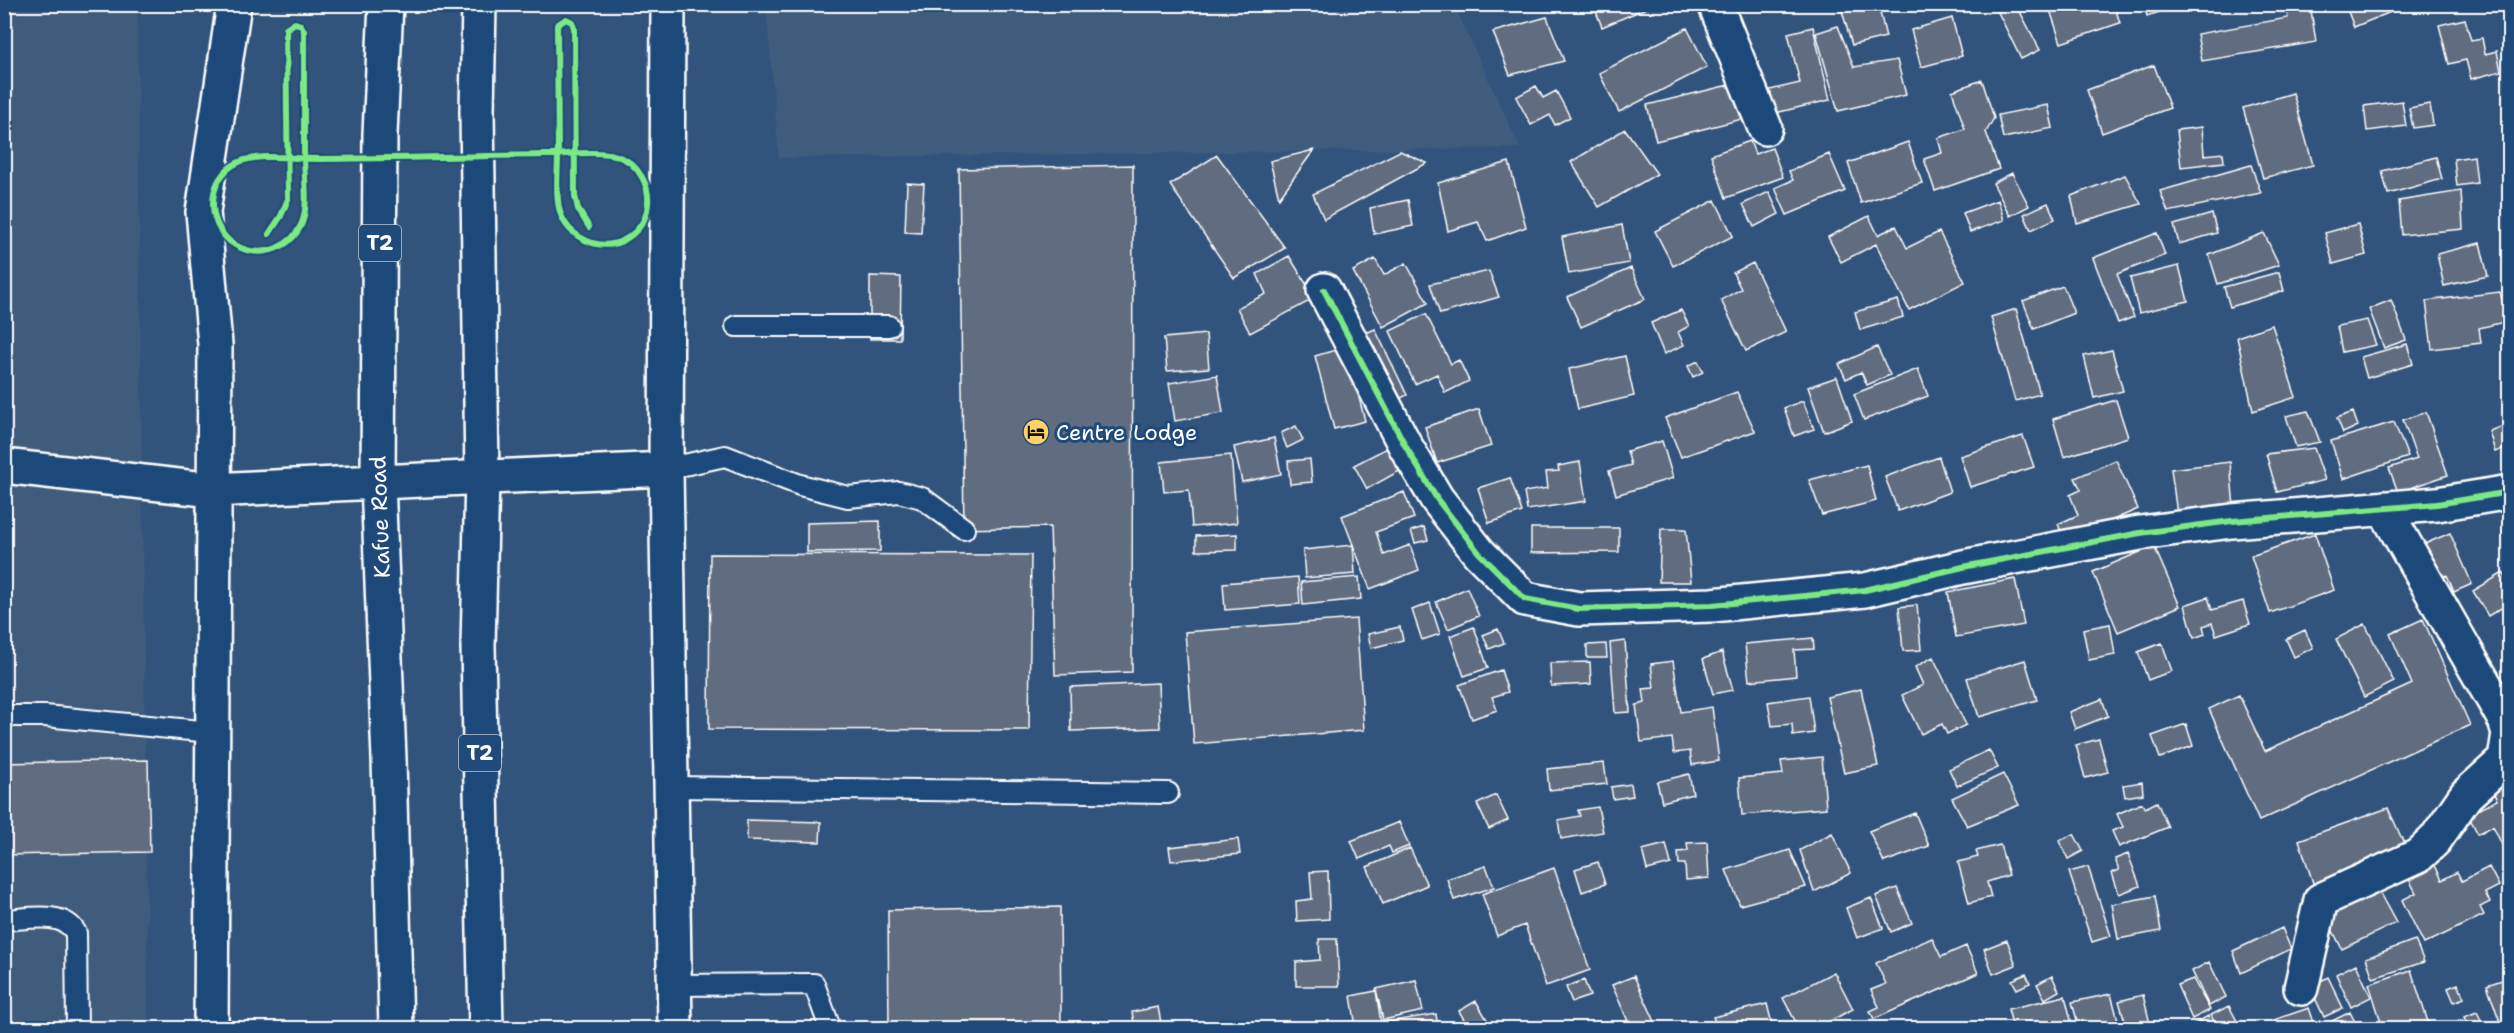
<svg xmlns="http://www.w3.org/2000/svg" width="2514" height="1033" font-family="'Shantell Sans',sans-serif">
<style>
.built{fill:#405b7d}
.building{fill:#606c80;stroke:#fff;stroke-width:1.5}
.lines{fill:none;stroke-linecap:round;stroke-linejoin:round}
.service-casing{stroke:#fff;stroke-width:24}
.minor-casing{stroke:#fff;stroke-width:38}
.tertiary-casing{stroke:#fff;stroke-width:38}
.primary-casing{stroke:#fff;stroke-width:38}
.service{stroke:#1f4a7a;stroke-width:20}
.minor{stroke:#1f4a7a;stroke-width:33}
.tertiary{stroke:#1f4a7a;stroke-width:33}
.primary{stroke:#1f4a7a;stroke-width:33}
.cycleway-casing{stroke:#1f4a7a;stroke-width:10}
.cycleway{stroke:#7ce984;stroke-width:6}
.labels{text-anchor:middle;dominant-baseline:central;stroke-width:6;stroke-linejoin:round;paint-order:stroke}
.shield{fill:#1f4a7a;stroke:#bcc9d7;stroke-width:1.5}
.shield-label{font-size:21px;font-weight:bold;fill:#fff}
.poi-label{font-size:22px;fill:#fff;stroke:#1f4a7a;text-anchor:start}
.street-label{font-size:22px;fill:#fff;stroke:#1f4a7a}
</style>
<rect width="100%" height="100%" fill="#32547c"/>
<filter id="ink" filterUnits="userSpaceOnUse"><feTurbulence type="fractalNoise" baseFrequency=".0167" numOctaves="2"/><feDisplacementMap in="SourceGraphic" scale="12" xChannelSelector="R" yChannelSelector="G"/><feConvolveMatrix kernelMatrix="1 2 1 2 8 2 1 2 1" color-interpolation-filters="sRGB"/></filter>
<g filter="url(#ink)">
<!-- built -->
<path class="built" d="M 5,5 L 137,5 L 148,1028 L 5,1028 Z
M 766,5 L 1454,5 L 1520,148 L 779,158 Z"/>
<!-- building -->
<path class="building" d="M 1593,4 L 1656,4 L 1602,27 Z
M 1840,4 L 1878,4 L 1886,37 L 1852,45 Z
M 1994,4 L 2016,4 L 2040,50 L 2021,59 Z
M 2048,4 L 2114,4 L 2120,23 L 2061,43 Z
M 2144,4 L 2184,4 L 2147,16 Z
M 2286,4 L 2310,4 L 2316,42 L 2202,61 L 2197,34 L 2288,18 Z
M 2345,4 L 2402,4 L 2403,7 L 2354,27 Z
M 1547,17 L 1564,61 L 1510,75 L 1493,32 Z
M 1952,18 L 1962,56 L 1921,67 L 1911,30 Z
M 2465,19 L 2471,40 L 2482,38 L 2485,54 L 2497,51 L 2501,71 L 2471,79 L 2466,60 L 2449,64 L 2439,25 Z
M 1838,26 L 1854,67 L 1897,60 L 1906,95 L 1838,111 L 1816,33 Z
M 1813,27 L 1830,100 L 1775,113 L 1770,90 L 1800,83 L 1788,33 Z
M 1687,28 L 1707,67 L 1619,112 L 1599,73 Z
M 2154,65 L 2170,108 L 2102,133 L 2087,90 Z
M 1982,80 L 1994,118 L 1986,132 L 1999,169 L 1935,191 L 1924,159 L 1942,153 L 1938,138 L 1965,129 L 1952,91 Z
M 1737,83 L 1746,118 L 1656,141 L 1647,105 Z
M 1536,86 L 1543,98 L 1556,91 L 1570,117 L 1555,125 L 1550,115 L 1531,125 L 1516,97 Z
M 2293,93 L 2313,165 L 2263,178 L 2243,108 Z
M 2402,101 L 2406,126 L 2367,131 L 2364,106 Z
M 2430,104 L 2433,125 L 2413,128 L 2409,108 Z
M 2048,105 L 2053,128 L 2003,138 L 1998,115 Z
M 2202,127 L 2204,155 L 2223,153 L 2224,162 L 2181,167 L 2177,130 Z
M 1625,129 L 1657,174 L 1599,207 L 1571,162 Z
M 1750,141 L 1755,154 L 1772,148 L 1783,177 L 1726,198 L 1711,155 Z
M 1908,142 L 1922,183 L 1861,203 L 1848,163 Z
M 1314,150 L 1279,198 L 1270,161 Z
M 1400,151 L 1427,163 L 1324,219 L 1313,194 Z
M 1829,154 L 1845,191 L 1787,215 L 1775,188 L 1793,180 L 1789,171 Z
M 1217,155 L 1285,248 L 1234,278 L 1170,185 Z
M 2474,156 L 2477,183 L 2457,186 L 2454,159 Z
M 2436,157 L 2442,179 L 2388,194 L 2382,171 Z
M 1509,162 L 1526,227 L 1487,241 L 1478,222 L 1448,231 L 1438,183 Z
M 1133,165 L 1132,672 L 1055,675 L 1050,527 L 964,529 L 959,169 Z
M 2251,165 L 2261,193 L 2168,212 L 2160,191 Z
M 2510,172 L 2510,199 L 2506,199 L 2502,173 Z
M 2012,173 L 2029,206 L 2010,216 L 1993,183 Z
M 2125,175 L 2141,204 L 2077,223 L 2071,196 Z
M 907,183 L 924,184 L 921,233 L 905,232 Z
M 2461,191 L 2463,229 L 2402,235 L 2399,201 Z
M 1769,192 L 1779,214 L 1754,227 L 1743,204 Z
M 1408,200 L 1413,226 L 1374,234 L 1370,208 Z
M 1715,200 L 1733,236 L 1673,266 L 1655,231 Z
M 1998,200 L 2004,220 L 1970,232 L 1963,213 Z
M 2048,203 L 2055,219 L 2031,230 L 2024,214 Z
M 2212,214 L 2217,233 L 2179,244 L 2174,225 Z
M 1869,216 L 1878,235 L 1896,226 L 1907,248 L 1939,232 L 1965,282 L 1909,310 L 1876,244 L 1841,262 L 1828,237 Z
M 2358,224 L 2366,255 L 2333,264 L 2325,233 Z
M 1622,225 L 1629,263 L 1569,274 L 1562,237 Z
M 2157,233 L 2165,255 L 2117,274 L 2134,317 L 2118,323 L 2093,258 Z
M 2264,233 L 2279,265 L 2218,284 L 2209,255 Z
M 2480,243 L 2488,276 L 2444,286 L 2437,254 Z
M 1289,256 L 1315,298 L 1250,333 L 1237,308 L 1266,294 L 1257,274 Z
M 1375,259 L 1384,275 L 1406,263 L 1428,303 L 1383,327 L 1353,271 Z
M 1753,263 L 1786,332 L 1746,351 L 1721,300 L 1741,289 L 1733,273 Z
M 2179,266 L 2188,301 L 2139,313 L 2130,278 Z
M 1631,268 L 1645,299 L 1581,327 L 1567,297 Z
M 1489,271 L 1499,297 L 1440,314 L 1430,284 Z
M 2279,272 L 2284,291 L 2230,307 L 2224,287 Z
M 870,276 L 901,277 L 900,339 L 870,339 Z
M 2063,286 L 2074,313 L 2034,329 L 2023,301 Z
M 2500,292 L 2508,321 L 2479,328 L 2481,343 L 2432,349 L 2426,301 Z
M 1898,300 L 1903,317 L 1860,330 L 1855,312 Z
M 2391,300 L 2406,340 L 2384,348 L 2369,309 Z
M 2016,309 L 2040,394 L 2015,401 L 1991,317 Z
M 1681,310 L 1689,326 L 1678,332 L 1684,345 L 1664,354 L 1651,323 Z
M 1426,314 L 1451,364 L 1459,360 L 1469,381 L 1445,393 L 1437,374 L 1415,384 L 1390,331 Z
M 2367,320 L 2376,345 L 2342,352 L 2337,326 Z
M 2272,325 L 2296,397 L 2253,411 L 2237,337 Z
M 1375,329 L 1407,395 L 1388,405 L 1355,338 Z
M 1206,334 L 1209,368 L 1167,371 L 1164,338 Z
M 2407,344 L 2413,364 L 2367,378 L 2361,357 Z
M 1346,347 L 1365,421 L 1334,429 L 1315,356 Z
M 1877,347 L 1890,375 L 1867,385 L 1861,372 L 1846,379 L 1839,364 Z
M 2112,350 L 2123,391 L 2094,398 L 2084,356 Z
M 1625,356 L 1634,396 L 1578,409 L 1569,369 Z
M 1698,361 L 1703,372 L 1693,377 L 1688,366 Z
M 1918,369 L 1928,396 L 1864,420 L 1854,394 Z
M 1217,375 L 1223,413 L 1175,421 L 1169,383 Z
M 1837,377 L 1852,421 L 1824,432 L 1808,387 Z
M 1737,392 L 1755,431 L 1681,457 L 1665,418 Z
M 2116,400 L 2128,437 L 2064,457 L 2053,419 Z
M 1803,401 L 1814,429 L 1794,436 L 1784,408 Z
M 1479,409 L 1491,446 L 1437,463 L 1425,427 Z
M 2308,411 L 2320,442 L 2296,447 L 2286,416 Z
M 2353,412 L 2358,426 L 2343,433 L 2337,418 Z
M 2426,412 L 2448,475 L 2398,492 L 2389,468 L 2417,459 L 2403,420 Z
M 2394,422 L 2408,457 L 2343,479 L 2331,441 Z
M 2510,424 L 2510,446 L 2495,452 L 2489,431 Z
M 1296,426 L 1303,440 L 1287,448 L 1281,433 Z
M 2023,436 L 2034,467 L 1970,487 L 1960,456 Z
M 1274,438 L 1281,474 L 1242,482 L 1234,447 Z
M 1662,441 L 1673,478 L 1616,495 L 1609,471 L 1631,465 L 1627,451 Z
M 1391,446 L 1403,469 L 1367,489 L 1354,465 Z
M 2314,448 L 2325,480 L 2277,492 L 2266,454 Z
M 1231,455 L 1237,523 L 1192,527 L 1189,490 L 1164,492 L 1161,462 Z
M 1939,457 L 1950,492 L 1898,511 L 1885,477 Z
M 1310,459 L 1312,482 L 1290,484 L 1288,461 Z
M 2116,460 L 2138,509 L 2065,541 L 2058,524 L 2078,515 L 2070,495 L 2081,490 L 2075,478 Z
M 1580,462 L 1586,501 L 1527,510 L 1524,492 L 1548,488 L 1546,472 L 1559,471 L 1558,466 Z
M 2230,462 L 2234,508 L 2177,514 L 2171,469 Z
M 1867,465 L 1876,501 L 1822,515 L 1809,480 Z
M 1510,478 L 1522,512 L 1489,523 L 1478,488 Z
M 1404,492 L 1414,518 L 1376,532 L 1384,555 L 1410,545 L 1419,570 L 1370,589 L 1342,516 Z
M 880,521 L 880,551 L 807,552 L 807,523 Z
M 1424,527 L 1428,540 L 1415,543 L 1411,531 Z
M 1531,528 L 1619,528 L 1619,552 L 1531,553 Z
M 1661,529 L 1686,529 L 1691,582 L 1659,582 Z
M 2450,533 L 2472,584 L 2454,592 L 2447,575 L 2434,580 L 2420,546 Z
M 1237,534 L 1237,550 L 1196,551 L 1196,536 Z
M 2315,534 L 2334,590 L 2270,613 L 2251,556 Z
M 1353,545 L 1355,574 L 1305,578 L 1303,550 Z
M 2154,546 L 2180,606 L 2118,632 L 2093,572 Z
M 710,554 L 1031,555 L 1029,730 L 709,729 Z
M 2503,573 L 2510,584 L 2510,603 L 2488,616 L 2473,591 Z
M 1298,577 L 1300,604 L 1225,610 L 1223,583 Z
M 1359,577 L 1361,599 L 1303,605 L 1301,582 Z
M 2015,579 L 2024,625 L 1956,637 L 1948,592 Z
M 1467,588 L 1479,616 L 1448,629 L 1436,602 Z
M 2208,597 L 2212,610 L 2243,601 L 2250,624 L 2216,635 L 2212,623 L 2203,626 L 2205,634 L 2194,638 L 2185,605 Z
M 1430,603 L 1440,634 L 1422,640 L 1412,610 Z
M 1917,605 L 1921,650 L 1903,651 L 1899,607 Z
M 1356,619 L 1364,730 L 1194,744 L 1185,632 Z
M 2423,619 L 2470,725 L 2259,821 L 2209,709 L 2239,695 L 2265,751 L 2412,684 L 2390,634 Z
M 2110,624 L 2115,655 L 2089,660 L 2083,629 Z
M 2365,624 L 2394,682 L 2364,697 L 2336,639 Z
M 1400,627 L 1403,640 L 1371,648 L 1368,634 Z
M 1474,627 L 1488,668 L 1464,676 L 1450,636 Z
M 1498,629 L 1504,643 L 1489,649 L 1483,635 Z
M 2305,630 L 2313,648 L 2294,657 L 2286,639 Z
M 1813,638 L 1814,649 L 1794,650 L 1796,676 L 1749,681 L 1745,644 Z
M 1625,641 L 1630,712 L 1615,713 L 1610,643 Z
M 2162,643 L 2172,671 L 2148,680 L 2138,652 Z
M 1606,644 L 1607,658 L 1587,658 L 1587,645 Z
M 1722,652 L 1733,690 L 1713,694 L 1703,659 Z
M 1933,657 L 1966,725 L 1947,734 L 1942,724 L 1921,734 L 1902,695 L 1923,685 L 1915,667 Z
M 2025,660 L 2037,700 L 1979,717 L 1967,678 Z
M 1673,661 L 1681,712 L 1712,707 L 1719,761 L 1692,765 L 1690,751 L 1674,753 L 1672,738 L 1641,742 L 1636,705 L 1645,703 L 1643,689 L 1654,688 L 1651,664 Z
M 1590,662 L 1591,684 L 1551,686 L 1550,663 Z
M 1501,670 L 1508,692 L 1492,697 L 1497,710 L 1472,719 L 1459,685 Z
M 1158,683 L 1160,728 L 1071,731 L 1070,687 Z
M 1861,689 L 1878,766 L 1844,773 L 1827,697 Z
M 1809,696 L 1814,733 L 1793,736 L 1792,724 L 1772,726 L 1768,702 Z
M 2102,699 L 2108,716 L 2075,729 L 2069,712 Z
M 2186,724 L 2193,746 L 2160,758 L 2152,736 Z
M 2099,739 L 2108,772 L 2085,778 L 2076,745 Z
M 1989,750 L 1998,768 L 1957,786 L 1949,769 Z
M 1822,757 L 1826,808 L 1742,815 L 1739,778 L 1783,774 L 1781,761 Z
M 148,760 L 150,852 L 4,855 L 4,763 Z
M 1604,763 L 1607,784 L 1549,790 L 1547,769 Z
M 2510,771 L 2510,844 L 2503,847 L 2493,826 L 2478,834 L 2468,815 L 2497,800 L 2488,782 Z
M 1689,774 L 1693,794 L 1662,802 L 1657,782 Z
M 2003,774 L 2019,805 L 1967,826 L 1952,798 Z
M 2142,782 L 2143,794 L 2125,797 L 2123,785 Z
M 1631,784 L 1633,796 L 1613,799 L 1611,787 Z
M 1496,795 L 1508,820 L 1489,829 L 1477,804 Z
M 2157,802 L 2168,827 L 2119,847 L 2112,831 L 2123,827 L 2117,814 L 2142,803 L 2145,808 Z
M 1598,807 L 1603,832 L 1561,839 L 1558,820 L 1580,816 L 1578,810 Z
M 2388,808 L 2407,850 L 2314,886 L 2299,840 Z
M 1915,813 L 1929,846 L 1884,862 L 1869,831 Z
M 747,820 L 821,822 L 820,842 L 747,840 Z
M 1399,822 L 1409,846 L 1392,853 L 1389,846 L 1359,859 L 1351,841 Z
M 1832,833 L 1851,873 L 1814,892 L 1800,850 Z
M 2074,834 L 2083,851 L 2068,859 L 2059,841 Z
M 1238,839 L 1240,854 L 1171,861 L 1169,847 Z
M 1707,842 L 1709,878 L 1686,880 L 1685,864 L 1679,864 L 1678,852 L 1688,851 L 1687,843 Z
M 1666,844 L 1671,864 L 1647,870 L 1642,850 Z
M 2000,845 L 2009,875 L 1987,882 L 1991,897 L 1969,903 L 1958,862 L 1978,857 L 1976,851 Z
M 1410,848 L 1427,885 L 1383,904 L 1367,867 Z
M 1790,850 L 1806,887 L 1740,905 L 1726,870 Z
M 2128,854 L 2140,886 L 2119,894 L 2112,873 L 2119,870 L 2115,859 Z
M 2432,859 L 2442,880 L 2457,872 L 2462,881 L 2489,867 L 2499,886 L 2485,893 L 2490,902 L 2480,907 L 2484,915 L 2424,944 L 2402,900 L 2416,893 L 2406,873 Z
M 1598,862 L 1605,884 L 1582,892 L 1575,869 Z
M 1486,866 L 1494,887 L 1454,900 L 1447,879 Z
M 2088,867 L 2111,936 L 2092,942 L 2069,872 Z
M 1554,868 L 1590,970 L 1546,986 L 1525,925 L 1497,936 L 1482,894 Z
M 1328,871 L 1329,919 L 1297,921 L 1296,901 L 1312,899 L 1310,872 Z
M 2376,886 L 2396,923 L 2342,949 L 2324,913 Z
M 1897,888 L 1912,923 L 1891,932 L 1876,896 Z
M 2155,896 L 2161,931 L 2118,939 L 2112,904 Z
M 1871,898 L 1883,928 L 1857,938 L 1846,908 Z
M 1060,907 L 1061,1028 L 889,1028 L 888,910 Z
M 2282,928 L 2291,949 L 2241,973 L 2233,951 Z
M 1932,938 L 1941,957 L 1966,946 L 1978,973 L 1874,1019 L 1870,1011 L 1879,1007 L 1871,990 L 1886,984 L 1876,963 Z
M 1319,939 L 1337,939 L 1339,986 L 1296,986 L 1296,962 L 1320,960 Z
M 2007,940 L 2016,965 L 1993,974 L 1984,949 Z
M 2415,940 L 2424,962 L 2373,978 L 2366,958 Z
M 2209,962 L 2226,997 L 2209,1006 L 2192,971 Z
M 2356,964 L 2371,997 L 2351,1007 L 2336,974 Z
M 2411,970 L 2430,1028 L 2383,1028 L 2369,984 Z
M 1834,972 L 1853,1009 L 1817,1028 L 1799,1028 L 1783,998 Z
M 2026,974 L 2030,983 L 2017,989 L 2012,980 Z
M 1634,976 L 1658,1028 L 1631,1028 L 1612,985 Z
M 2052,976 L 2059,991 L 2045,999 L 2037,984 Z
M 2328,977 L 2343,1008 L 2324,1017 L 2310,987 Z
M 2508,978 L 2510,1019 L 2500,1022 L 2487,985 Z
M 2193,979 L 2210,1010 L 2192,1019 L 2177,985 Z
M 1416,980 L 1423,1011 L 1383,1020 L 1376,989 Z
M 1584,980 L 1590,996 L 1572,1002 L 1566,987 Z
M 2458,984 L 2464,998 L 2454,1002 L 2448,988 Z
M 1376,991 L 1381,1023 L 1436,1014 L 1438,1028 L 1334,1028 L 1333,1025 L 1355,1021 L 1351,996 Z
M 2111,994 L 2120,1028 L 2079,1028 L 2072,1002 Z
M 2143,995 L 2151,1028 L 2127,1028 L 2119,1001 Z
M 2065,996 L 2073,1028 L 2013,1028 L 2008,1009 Z
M 1476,1001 L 1492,1028 L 1469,1028 L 1459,1011 Z
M 1767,1004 L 1773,1028 L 1696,1028 L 1716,1024 L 1713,1017 Z
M 2229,1006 L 2237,1021 L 2217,1028 L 2211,1015 Z
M 1158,1007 L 1162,1028 L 1135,1028 L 1132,1012 Z
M 2309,1008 L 2316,1028 L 2277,1028 L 2274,1020 Z
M 2350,1012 L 2358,1028 L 2329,1028 L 2326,1024 Z
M 2477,1012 L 2485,1028 L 2469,1028 L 2464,1017 Z
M 2208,1016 L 2214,1028 L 2194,1028 L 2192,1025 Z"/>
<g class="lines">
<defs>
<path id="service" d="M 736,326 L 889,326
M 666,469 L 725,456 L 800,485 L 848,497 L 899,492 L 922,498 L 964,529
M 4,716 L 45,716 L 211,732
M 671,787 L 1168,793
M 4,920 C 27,919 64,910 76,933 L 77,1028
M 675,985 L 814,984 L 830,1028"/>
<path id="minor" d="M 1715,4 L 1765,128
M 1324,290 L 1406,447 L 1437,499 L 1479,553 L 1525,599 L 1579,609 L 1712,605 L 1865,590 L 1963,567 L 2140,533 L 2232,521 L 2437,504 L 2510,492
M 4,466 L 213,490 L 378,482
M 666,469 L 675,1028
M 2301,988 L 2321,900 L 2418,856 L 2435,840 L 2466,795 L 2505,760 L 2509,733 L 2505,720 L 2384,508
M 211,1028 L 215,344 L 203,212 L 234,4"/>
<path id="tertiary" d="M 378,482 L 666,469 L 668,4"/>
<path id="primary" d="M 386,4 L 380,134 L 378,482 L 389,759 L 396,1028
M 479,4 L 477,111 L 482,477 L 478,646 L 486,1028"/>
</defs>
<!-- service casing -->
<use href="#service" class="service-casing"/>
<!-- minor casing -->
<use href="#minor" class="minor-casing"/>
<!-- tertiary casing -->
<use href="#tertiary" class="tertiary-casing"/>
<!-- primary casing -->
<use href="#primary" class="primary-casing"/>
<!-- service -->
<use href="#service" class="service"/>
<!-- minor -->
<use href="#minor" class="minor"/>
<!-- tertiary -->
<use href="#tertiary" class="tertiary"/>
<!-- primary -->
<use href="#primary" class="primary"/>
<defs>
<path id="cycleway" d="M 269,234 L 281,216 L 288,199 L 286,29 L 295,23 L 301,25 L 304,31 C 304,73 304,114 304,156 C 304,177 309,204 302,223 C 292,247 264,258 241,248 C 205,233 203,178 239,162 C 261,153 294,159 317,159 C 393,159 468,156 544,155 C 563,155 599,150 617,156 C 639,163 652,188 647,210 C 645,223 635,234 624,240 C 599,253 568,237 560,212 C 555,194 558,173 558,155 C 558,112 557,69 557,25 L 566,19 L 572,22 L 574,28 L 575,196 L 578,209 L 589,227
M 1324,290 L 1406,447 L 1437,499 L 1479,553 L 1525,599 L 1579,609 L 1712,605 L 1865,590 L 1963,567 L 2140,533 L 2232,521 L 2437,504 L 2510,492"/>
</defs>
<!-- cycleway casing -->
<use href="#cycleway" class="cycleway-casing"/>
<!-- cycleway -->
<use href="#cycleway" class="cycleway"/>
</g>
</g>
<!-- icons -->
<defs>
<symbol id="hotel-disc" viewBox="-11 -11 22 22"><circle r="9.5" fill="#ffd166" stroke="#1f4a7a"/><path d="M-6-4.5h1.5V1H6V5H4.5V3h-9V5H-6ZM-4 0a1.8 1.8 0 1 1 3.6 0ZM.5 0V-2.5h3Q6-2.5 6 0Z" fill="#111"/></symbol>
</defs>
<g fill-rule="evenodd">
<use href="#hotel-disc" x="1021" y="417" width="30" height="30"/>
</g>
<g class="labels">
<!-- shield labels -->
<g class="shield">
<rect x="359" y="225" width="42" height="36" rx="4.5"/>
<rect x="459" y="735" width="42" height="36" rx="4.5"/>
</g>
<g class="shield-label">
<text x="380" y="243">T2</text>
<text x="480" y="753">T2</text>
</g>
<!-- poi labels -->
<g class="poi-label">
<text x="1056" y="432">Centre Lodge</text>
</g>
<!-- street labels -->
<g class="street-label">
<text transform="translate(380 517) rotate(-92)">Kafue Road</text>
</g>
</g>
<!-- margin -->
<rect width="2514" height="1033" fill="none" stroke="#1f4a7a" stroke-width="24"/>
<rect x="12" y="12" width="2490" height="1009" fill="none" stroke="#fff" stroke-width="2" filter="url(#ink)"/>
</svg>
